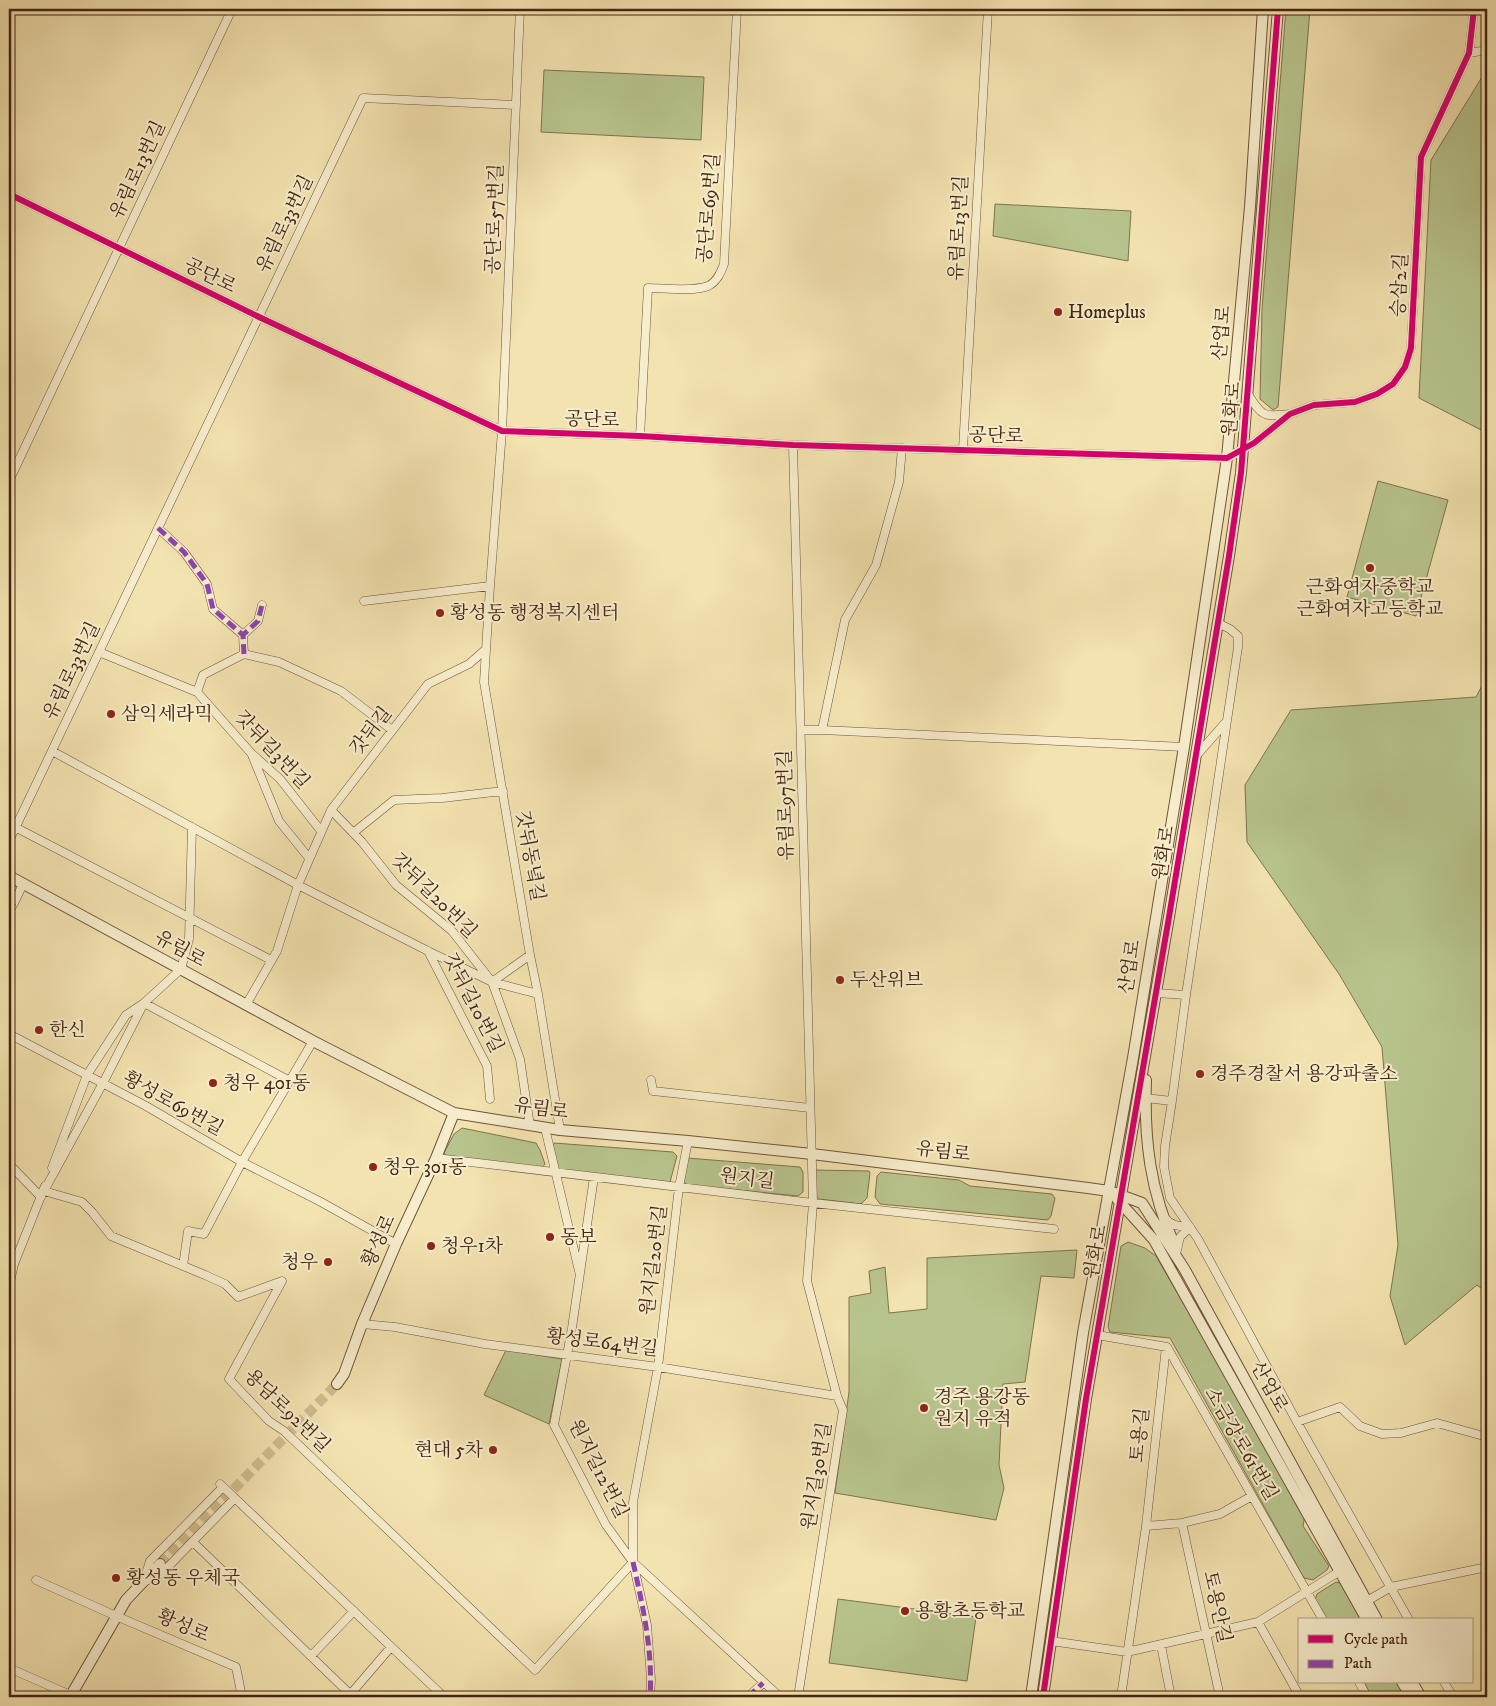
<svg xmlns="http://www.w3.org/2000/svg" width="1496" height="1706" font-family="'IM FELL DW Pica','Noto Serif KR',serif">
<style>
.green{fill:#b8c48d;stroke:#7e744f}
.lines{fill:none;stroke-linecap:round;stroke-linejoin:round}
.tertiary-tunnel{stroke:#d0bd90;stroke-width:10;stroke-dasharray:10 5;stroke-linecap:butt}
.minor-casing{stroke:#705439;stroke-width:9}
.tertiary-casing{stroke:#705439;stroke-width:12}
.minor{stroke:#f7edcc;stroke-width:8}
.tertiary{stroke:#f7edcc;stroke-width:10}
.quiet{stroke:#8e44ad;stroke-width:5;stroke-dasharray:10 5;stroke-linecap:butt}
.cycleway-casing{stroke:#f7edcc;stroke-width:9}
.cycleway{stroke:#d6006c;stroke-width:6}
.poi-dot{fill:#8f2418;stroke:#f7edcc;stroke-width:2}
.labels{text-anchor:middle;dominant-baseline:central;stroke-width:4;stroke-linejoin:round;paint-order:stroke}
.street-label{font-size:19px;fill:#452411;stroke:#f7edcc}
.poi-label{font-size:19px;fill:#452411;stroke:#f7edcc;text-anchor:start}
</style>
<rect width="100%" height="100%" fill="#f3e3b0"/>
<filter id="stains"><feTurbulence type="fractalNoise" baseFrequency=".004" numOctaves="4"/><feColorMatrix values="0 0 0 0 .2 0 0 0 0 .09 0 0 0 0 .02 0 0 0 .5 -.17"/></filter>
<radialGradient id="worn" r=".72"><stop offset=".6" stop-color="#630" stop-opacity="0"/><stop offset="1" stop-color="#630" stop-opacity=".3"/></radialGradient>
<!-- green -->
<path class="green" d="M 1286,9 L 1310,9 L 1278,407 L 1273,410 L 1260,399 L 1262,309 Z
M 1487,69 L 1487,433 L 1419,398 L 1431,160 Z
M 544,70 L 704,77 L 701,140 L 541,132 Z
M 995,204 L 1131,211 L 1128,261 L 993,236 Z
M 1378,481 L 1448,500 L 1416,616 L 1347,597 Z
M 1487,676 L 1487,1293 L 1477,1285 L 1405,1345 L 1390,1296 L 1398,1245 L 1382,1047 L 1339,974 L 1247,842 L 1245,785 L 1291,710 L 1476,697 Z
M 462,1128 L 536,1143 L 540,1150 L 545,1164 L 541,1169 L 446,1156 L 444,1153 L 454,1134 Z
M 554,1143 L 673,1152 L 677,1156 L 670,1182 L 557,1170 L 553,1145 Z
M 687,1158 L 800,1167 L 803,1172 L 803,1192 L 798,1196 L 688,1185 L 683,1182 Z
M 814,1170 L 869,1171 L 870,1173 L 867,1198 L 861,1204 L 819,1199 L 814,1195 Z
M 881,1172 L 959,1180 L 970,1186 L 1052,1194 L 1055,1198 L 1051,1216 L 1048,1220 L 880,1204 L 875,1197 L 877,1176 Z
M 1128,1242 L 1145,1248 L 1156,1256 L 1305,1515 L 1303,1526 L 1329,1566 L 1327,1570 L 1313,1580 L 1304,1578 L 1170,1338 L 1110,1332 L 1108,1327 L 1121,1246 Z
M 1077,1250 L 1074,1278 L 1041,1276 L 1025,1382 L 1003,1384 L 999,1465 L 1004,1488 L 996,1520 L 835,1493 L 849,1392 L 849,1297 L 871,1293 L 869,1271 L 885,1267 L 889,1313 L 927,1309 L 927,1258 Z
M 506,1350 L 562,1359 L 549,1424 L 484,1395 Z
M 1336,1582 L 1344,1584 L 1364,1620 L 1326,1620 L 1315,1600 L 1317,1594 Z
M 838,1599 L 976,1617 L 967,1681 L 829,1663 Z
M 1364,1682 L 1399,1682 L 1408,1697 L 1372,1697 Z"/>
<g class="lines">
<!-- tertiary-tunnel -->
<path class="tertiary-tunnel" d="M 160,1564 L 337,1384"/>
<defs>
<path id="minor" d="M 520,9 L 502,431 L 490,586 L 484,682 L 530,955 L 538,994 L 560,1130
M 1469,53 L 1487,50
M 9,194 L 259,317 L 502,431 L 640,436 L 793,445 L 1227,458 L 1254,443 L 1290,414 L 1314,405 L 1355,402 L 1377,394 L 1393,384 L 1405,367 L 1411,348 L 1421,157 L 1469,53 L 1474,9
M 1248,394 C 1262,417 1264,417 1290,414
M 640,436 L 648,288 C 664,288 693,292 708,286 C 717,282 721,272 724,264 L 737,9
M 793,445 L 813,1203 L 807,1281 L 837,1396 L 843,1410 L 798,1697
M 963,449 L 988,9
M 9,481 L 232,9
M 158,528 L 184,552 L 207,584 L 213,609 L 243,635
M 364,601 L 490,586
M 1218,623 L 1230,629 L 1238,636 L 1238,647 L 1186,995 L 1172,1101 L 1165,1146 L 1164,1167 L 1170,1198 L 1198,1239 L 1297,1422 L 1409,1620
M 99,652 L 197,692 L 251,753 L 280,779 L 321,831
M 244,654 L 243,635 L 258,621 L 262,605
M 197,692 L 203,675 L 244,654 L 279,662 L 341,691 L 392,730
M 801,730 L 822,730 L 845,620 L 876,565 L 899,482 L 902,448
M 822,730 L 1184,747
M 52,751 L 298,885 L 428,951 L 492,982 L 538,994
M 252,755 L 279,821 L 309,858
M 1196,756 L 1226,722
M 331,810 L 362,842 L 396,885 L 452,931 L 492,982 L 520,1059 L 530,1126
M 9,824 L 271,960
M 353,833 L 394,800 L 442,798 L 503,791
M 9,841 L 363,98 L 516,105
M 9,901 L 15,901 L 23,884
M 9,912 L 15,901
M 428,951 L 487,1066 L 490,1099
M 492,982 L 530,955
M 1156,993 L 1186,995
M 246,1005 L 277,951 L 298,885 L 331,810 L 428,684 L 469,664 L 485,650
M 9,1034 L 146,1106 L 242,1162 L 321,1202 L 396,1244
M 651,1080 L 653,1091 L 810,1108
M 290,1081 L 144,1003 L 103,1083 L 44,1191 L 82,1202 L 92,1212 L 111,1236 L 205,1275 L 225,1284 L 238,1297 L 282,1281 L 229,1379 L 269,1421 L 284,1431 L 535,1670 L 633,1562
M 1145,1098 L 1172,1101
M 545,1128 L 579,1271
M 436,1158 L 813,1203 L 1054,1229
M 9,1164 L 41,1197
M 52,1168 L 87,1075 L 126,1015 L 144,1003 L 181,969 L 189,939 L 192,827
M 594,1177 L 572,1328 L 554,1425 L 606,1525 L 633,1562 L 780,1697
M 1165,1218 C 1171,1226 1179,1226 1190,1227
M 1177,1250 L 1180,1237 L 1190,1227
M 183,1266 L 188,1231 L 204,1234 L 242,1162 L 313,1041
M 9,1287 L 14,1264 L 45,1186
M 362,1324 L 395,1327 L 485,1344 L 658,1367 L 837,1396
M 1097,1335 L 1167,1347 L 1323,1620
M 1297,1422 L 1340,1407 L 1360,1426 L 1382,1434 L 1401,1433 L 1437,1423 L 1487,1437
M 220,1484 L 444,1697
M 1182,1523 L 1220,1697
M 1146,1526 L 1182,1523 L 1220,1514 L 1252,1496
M 193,1542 L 353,1697
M 36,1580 L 116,1616 L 236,1667 L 242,1697
M 144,1580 L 150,1561 L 223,1487
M 146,1581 L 161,1574 L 235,1498
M 1367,1601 L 1391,1587 L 1487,1567
M 1258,1622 L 1300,1697
M 1051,1641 L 1127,1652 L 1258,1622 L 1340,1571
M 1161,1645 L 1171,1697
M 311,1656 L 354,1611
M 9,1668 L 75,1697
M 1359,1682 L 1367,1697
M 1444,1682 L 1453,1697
M 348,1697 L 391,1647
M 650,1697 L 651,1679 L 647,1625 L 633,1562 L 633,1502 L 658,1367 L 679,1187 L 688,1141
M 748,1697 L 763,1683
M 1121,1697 L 1146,1526 L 1166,1347"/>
<path id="tertiary" d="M 9,876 L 313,1041 L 454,1113 L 560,1130 L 688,1141 L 812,1154 L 1088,1188 L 1109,1191 L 1142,1203 L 1185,1270 L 1377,1620
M 1146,1080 C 1144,1140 1150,1191 1175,1246
M 1117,1199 L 1154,1240 L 1367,1620
M 337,1384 L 344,1374 L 362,1324 L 396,1244 L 436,1158 L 454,1113
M 1402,1682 L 1411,1697
M 1412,1682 L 1421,1697
M 70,1697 L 126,1600 L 160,1564
M 1031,1697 L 1083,1333 L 1133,1058 L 1184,747 L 1227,458 L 1250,207 L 1263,9
M 1043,1697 L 1086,1399 L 1169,917 L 1229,556 L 1241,473 L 1278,9"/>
</defs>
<!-- minor casing -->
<use href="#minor" class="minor-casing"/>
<!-- tertiary casing -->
<use href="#tertiary" class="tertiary-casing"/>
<!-- minor -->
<use href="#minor" class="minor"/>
<!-- tertiary -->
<use href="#tertiary" class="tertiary"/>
<!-- quiet -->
<path class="quiet" d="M 158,528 L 184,552 L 207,584 L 213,609 L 243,635
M 244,654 L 243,635 L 258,621 L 262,605
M 9,912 L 15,901
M 633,1562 C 643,1607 653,1651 650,1697
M 748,1697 L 763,1683"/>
<defs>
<path id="cycleway" d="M 9,194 L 259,317 L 502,431 L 640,436 L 793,445 L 1227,458 L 1254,443 L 1290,414 L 1314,405 L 1355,402 L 1377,394 L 1393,384 L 1405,367 L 1411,348 L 1421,157 L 1469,53 L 1474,9
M 1043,1697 L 1086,1399 L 1169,917 L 1229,556 L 1241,473 L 1278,9"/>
</defs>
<!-- cycleway casing -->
<use href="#cycleway" class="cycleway-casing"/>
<!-- cycleway -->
<use href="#cycleway" class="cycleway"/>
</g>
<!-- markers -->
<g class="poi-dot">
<circle cx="1058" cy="312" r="5"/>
<circle cx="1370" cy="568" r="5"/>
<circle cx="440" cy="613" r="5"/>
<circle cx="111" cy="714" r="5"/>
<circle cx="840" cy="980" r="5"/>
<circle cx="39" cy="1030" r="5"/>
<circle cx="1200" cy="1074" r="5"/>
<circle cx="213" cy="1083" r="5"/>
<circle cx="373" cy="1167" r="5"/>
<circle cx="550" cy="1237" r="5"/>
<circle cx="431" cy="1246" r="5"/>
<circle cx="328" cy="1262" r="5"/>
<circle cx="924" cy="1408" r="5"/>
<circle cx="493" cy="1450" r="5"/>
<circle cx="116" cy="1578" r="5"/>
<circle cx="905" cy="1611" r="5"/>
</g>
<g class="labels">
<!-- street labels -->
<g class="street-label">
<text transform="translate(138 170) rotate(-65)">유림로13번길</text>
<text transform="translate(709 208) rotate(-85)">공단로69번길</text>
<text transform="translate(495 219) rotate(-88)">공단로57번길</text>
<text transform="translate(285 224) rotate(-64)">유림로33번길</text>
<text transform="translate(959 228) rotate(-87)">유림로13번길</text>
<text transform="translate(210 276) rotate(26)">공단로</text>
<text transform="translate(1400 285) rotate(-87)">승삼2길</text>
<text transform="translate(1222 333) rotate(-85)">산업로</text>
<text transform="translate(1232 409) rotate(-85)">원화로</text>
<text transform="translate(592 420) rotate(2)">공단로</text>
<text transform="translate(996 436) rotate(2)">공단로</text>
<text transform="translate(72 671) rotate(-64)">유림로33번길</text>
<text transform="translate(371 731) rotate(-52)">갓뒤길</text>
<text transform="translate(272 750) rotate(47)">갓뒤길3번길</text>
<text transform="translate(786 805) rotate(-91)">유림로97번길</text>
<text transform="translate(1164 853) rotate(-81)">원화로</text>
<text transform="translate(530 856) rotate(80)">갓뒤동녘길</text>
<text transform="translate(434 896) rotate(45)">갓뒤길20번길</text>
<text transform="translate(180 949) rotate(29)">유림로</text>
<text transform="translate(1130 967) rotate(-81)">산업로</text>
<text transform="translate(473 1003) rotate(63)">갓뒤길10번길</text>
<text transform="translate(173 1104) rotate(29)">황성로69번길</text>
<text transform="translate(541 1109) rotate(8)">유림로</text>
<text transform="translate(943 1152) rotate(7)">유림로</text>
<text transform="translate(747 1179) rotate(7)">원지길</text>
<text transform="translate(379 1241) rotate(-66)">황성로</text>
<text transform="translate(1096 1252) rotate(-80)">원화로</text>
<text transform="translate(654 1260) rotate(-83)">원지길20번길</text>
<text transform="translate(602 1343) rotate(7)">황성로64번길</text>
<text transform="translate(1269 1387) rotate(61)">산업로</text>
<text transform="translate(287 1411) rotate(44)">용담로92번길</text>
<text transform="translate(1140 1435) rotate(-84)">토용길</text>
<text transform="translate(1241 1444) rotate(60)">소금강로61번길</text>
<text transform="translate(598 1469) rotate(63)">원지길12번길</text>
<text transform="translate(817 1476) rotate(-81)">원지길30번길</text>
<text transform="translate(1217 1607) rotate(78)">토용안길</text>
<text transform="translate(183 1626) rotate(23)">황성로</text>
</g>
<!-- poi labels -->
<g class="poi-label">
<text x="1068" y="312">Homeplus</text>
<text x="1370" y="587" text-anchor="middle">근화여자중학교<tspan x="1370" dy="22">근화여자고등학교</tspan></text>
<text x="450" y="613">황성동 행정복지센터</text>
<text x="121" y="714">삼익세라믹</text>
<text x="850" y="980">두산위브</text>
<text x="49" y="1030">한신</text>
<text x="1210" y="1074">경주경찰서 용강파출소</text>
<text x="223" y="1083">청우 401동</text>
<text x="383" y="1167">청우 301동</text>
<text x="560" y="1237">동보</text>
<text x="441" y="1246">청우1차</text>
<text x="318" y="1262" text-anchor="end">청우</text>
<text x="934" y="1397">경주 용강동<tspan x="934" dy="22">원지 유적</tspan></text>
<text x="483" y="1450" text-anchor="end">현대 5차</text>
<text x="126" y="1578">황성동 우체국</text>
<text x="915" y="1611">용황초등학교</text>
</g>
</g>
<!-- margin -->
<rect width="1496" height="1706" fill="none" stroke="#f3e3b0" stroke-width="30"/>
<rect x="10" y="10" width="1476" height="1686" fill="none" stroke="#452411" stroke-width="2.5"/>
<rect x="15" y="15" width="1466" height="1676" fill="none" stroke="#452411"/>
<!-- legend -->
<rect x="1298" y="1618" width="175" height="65" fill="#f7edcc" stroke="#b09d81"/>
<rect x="1308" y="1635" width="25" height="8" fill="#d6006c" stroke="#b09d81"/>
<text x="1344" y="1644" font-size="15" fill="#452411">Cycle path</text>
<rect x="1308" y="1660" width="25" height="8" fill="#8e44ad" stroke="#b09d81"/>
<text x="1344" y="1668" font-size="15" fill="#452411">Path</text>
<rect width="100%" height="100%" filter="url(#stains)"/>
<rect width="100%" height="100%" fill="url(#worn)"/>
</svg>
